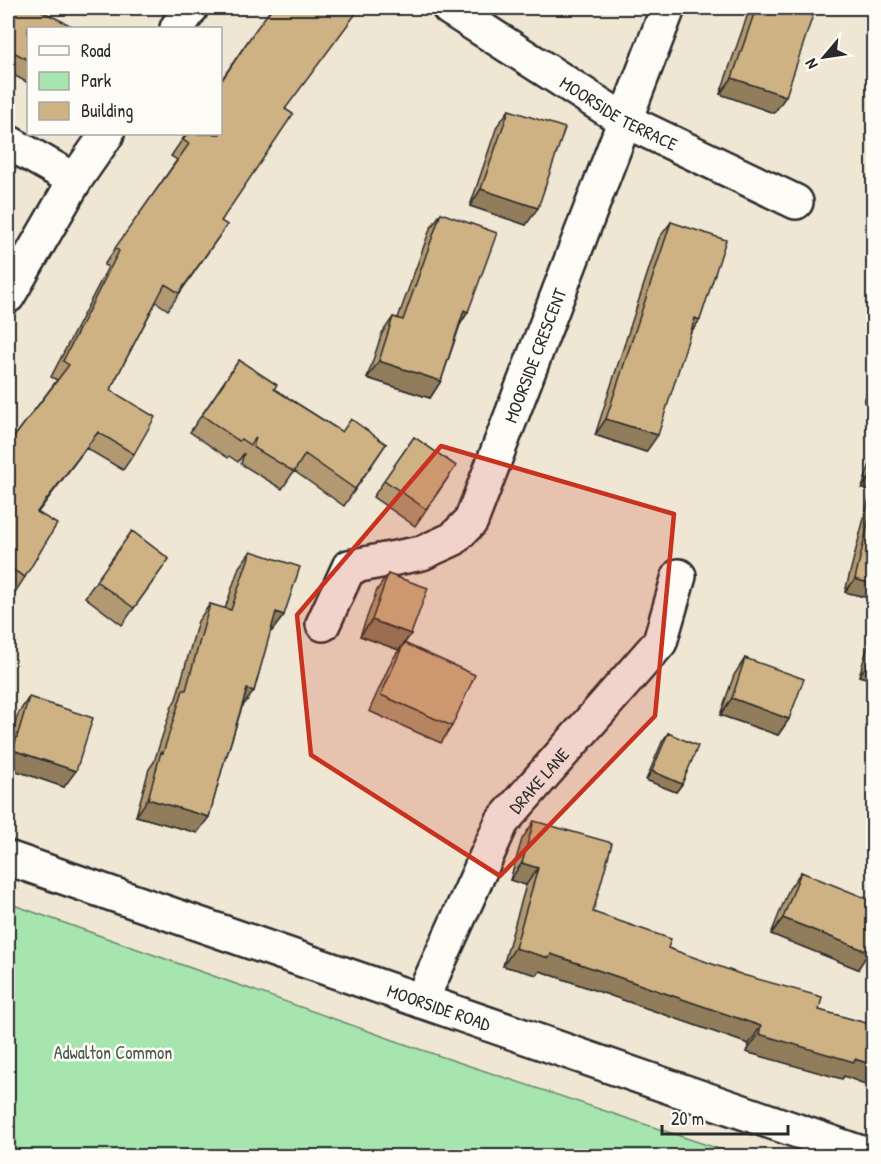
<svg xmlns="http://www.w3.org/2000/svg" width="881" height="1164" font-family="'Patrick Hand',sans-serif">
<style>
.green{fill:#a6e5ad;stroke:#68886c;stroke-width:1.5}
.lines{fill:none;stroke-linecap:round;stroke-linejoin:round}
.street-casing{stroke:#2b2b2b;stroke-width:38}
.secondary-casing{stroke:#2b2b2b;stroke-width:38}
.street{stroke:#fdfcf7;stroke-width:33}
.secondary{stroke:#fdfcf7;stroke-width:33}
.wall{fill:#b29972;stroke:#2b2b2b;stroke-width:1.5}
.shaded-wall{fill:#917d5c;stroke:#2b2b2b;stroke-width:1.5}
.building{fill:#cfb284;stroke:#2b2b2b;stroke-width:1.5}
.marked{fill:#c8321e;fill-opacity:0.2;stroke:#c8321e;stroke-width:4.5;stroke-linejoin:round}
.labels{text-anchor:middle;dominant-baseline:central;stroke-width:5;stroke-linejoin:round;paint-order:stroke}
.street-label{font-size:18px;fill:#2b2b2b;stroke:#fdfcf7}
.park-label{font-size:18px;fill:#4a5a4c;stroke:#fdfcf7}
</style>
<rect width="100%" height="100%" fill="#efe6d4"/>
<filter id="ink" filterUnits="userSpaceOnUse"><feTurbulence type="fractalNoise" baseFrequency=".0167" numOctaves="2"/><feDisplacementMap in="SourceGraphic" scale="12" xChannelSelector="R" yChannelSelector="G"/><feConvolveMatrix kernelMatrix="1 2 1 2 8 2 1 2 1" color-interpolation-filters="sRGB"/></filter>
<g filter="url(#ink)">
<!-- green -->
<path class="green" d="M 8,903 L 416,1048 L 740,1156 L 8,1156 Z"/>
<g class="lines">
<defs>
<g id="street">
<path id="s1" d="M 449,8 L 624,120 L 796,202"/>
<path d="M 177,28 L 191,8"/>
<path d="M 8,142 L 75,180"/>
<path d="M 8,296 L 75,180 L 107,134"/>
<path id="s2" d="M 323,624 L 349,567 L 422,553 L 453,539 L 471,521 L 668,8"/>
<path id="s3" d="M 421,1001 L 502,822 L 660,642 L 679,576"/>
</g>
<g id="secondary">
<path id="s4" d="M 8,858 L 870,1156"/>
</g>
</defs>
<!-- street casing -->
<use href="#street" class="street-casing"/>
<!-- secondary casing -->
<use href="#secondary" class="secondary-casing"/>
<!-- street -->
<use href="#street" class="street"/>
<!-- secondary -->
<use href="#secondary" class="secondary"/>
</g>
<!-- wall -->
<path class="wall" d="M 8,8 L 28,28 L 28,83 L 8,72 Z
M 272,8 L 286,109 L 221,221 L 227,225 L 168,310 L 156,302 L 110,390 L 134,454 L 123,470 L 86,448 L 38,512 L 25,577 L 14,594 L 8,590 L 8,445 L 57,380 L 51,377 L 108,267 L 104,265 L 177,160 L 171,156 L 186,134 L 220,134 L 220,82 L 243,48 Z
M 750,8 L 807,8 L 786,96 L 774,113 L 720,94 Z
M 509,110 L 526,225 L 470,206 L 497,126 Z
M 441,213 L 468,312 L 460,325 L 441,381 L 430,398 L 367,378 L 382,333 L 393,317 L 398,318 L 430,229 Z
M 671,222 L 690,333 L 646,452 L 595,435 L 659,238 Z
M 239,360 L 274,389 L 342,432 L 386,444 L 344,506 L 294,471 L 282,489 L 241,464 L 244,453 L 238,462 L 229,456 L 228,458 L 190,432 Z
M 873,371 L 873,405 L 864,402 Z
M 414,437 L 456,466 L 415,526 L 373,497 Z
M 873,455 L 873,599 L 845,592 L 871,491 L 862,488 Z
M 132,531 L 169,559 L 122,625 L 85,597 Z
M 251,551 L 284,615 L 272,631 L 270,631 L 254,691 L 242,707 L 227,755 L 225,758 L 209,817 L 197,833 L 136,816 L 149,769 L 154,762 L 172,706 L 176,699 L 198,621 L 210,604 L 225,609 L 239,567 Z
M 388,574 L 411,634 L 404,644 L 452,726 L 441,743 L 369,711 L 392,660 L 399,650 L 360,636 L 377,590 Z
M 873,629 L 873,680 L 859,676 Z
M 745,658 L 789,719 L 778,735 L 720,715 L 734,675 Z
M 29,697 L 64,787 L 8,768 L 8,747 L 18,714 Z
M 668,733 L 682,784 L 676,792 L 646,780 L 662,742 Z
M 534,821 L 593,912 L 668,948 L 819,1010 L 873,1025 L 873,1087 L 844,1076 L 842,1079 L 746,1052 L 749,1044 L 540,971 L 537,975 L 503,966 L 526,885 L 510,880 L 522,839 Z
M 801,872 L 858,969 L 771,934 L 789,889 Z"/>
<!-- shaded-wall -->
<path class="shaded-wall" d="M 732,78 L 786,96 L 774,113 L 720,94 Z
M 481,189 L 538,208 L 526,225 L 470,206 Z
M 464,310 L 468,312 L 457,328 Z
M 695,318 L 700,320 L 688,336 Z
M 379,361 L 441,381 L 430,398 L 367,378 Z
M 873,389 L 873,405 L 864,402 Z
M 606,419 L 658,435 L 646,452 L 595,435 Z
M 98,432 L 26,528 L 37,512 Z
M 871,475 L 873,475 L 873,486 L 871,491 L 862,488 Z
M 855,579 L 873,584 L 873,599 L 845,592 Z
M 276,612 L 284,615 L 272,631 L 264,629 Z
M 372,620 L 411,634 L 399,650 L 360,636 Z
M 871,659 L 873,660 L 873,680 L 859,676 Z
M 247,689 L 254,691 L 242,707 Z
M 732,698 L 789,719 L 778,735 L 720,715 Z
M 13,750 L 76,771 L 64,787 L 8,768 L 8,757 Z
M 652,771 L 682,784 L 676,792 L 646,780 Z
M 148,799 L 209,817 L 197,833 L 136,816 Z
M 522,863 L 538,868 L 526,885 L 510,880 Z
M 783,918 L 869,952 L 858,969 L 771,934 Z
M 515,948 L 551,954 L 761,1026 L 749,1044 L 540,971 L 537,975 L 503,966 Z
M 759,1034 L 855,1059 L 873,1065 L 873,1087 L 844,1076 L 842,1079 L 746,1052 Z"/>
<!-- building -->
<path class="building" d="M 8,8 L 35,8 L 76,28 L 28,28 L 28,60 L 8,49 Z
M 272,8 L 360,8 L 285,109 L 293,114 L 221,221 L 227,225 L 179,293 L 165,284 L 110,390 L 155,417 L 134,454 L 98,432 L 37,512 L 57,524 L 25,577 L 8,567 L 8,445 L 69,365 L 63,361 L 119,251 L 115,248 L 189,144 L 183,140 L 187,134 L 220,134 L 220,83 L 254,32 Z
M 756,8 L 807,8 L 806,12 L 813,15 L 786,96 L 732,78 Z
M 509,110 L 565,128 L 538,208 L 481,189 Z
M 441,213 L 497,233 L 468,312 L 464,310 L 441,381 L 379,361 L 393,317 L 403,320 Z
M 671,222 L 726,240 L 700,320 L 695,318 L 658,435 L 606,419 Z
M 239,360 L 277,385 L 274,389 L 342,432 L 351,419 L 386,444 L 355,489 L 305,454 L 294,472 L 253,447 L 256,437 L 250,445 L 241,439 L 239,441 L 202,415 Z
M 414,437 L 456,466 L 426,509 L 384,480 Z
M 873,503 L 873,584 L 855,579 Z
M 132,531 L 169,559 L 134,608 L 96,581 Z
M 251,551 L 300,567 L 284,615 L 276,612 L 254,691 L 247,689 L 227,755 L 226,755 L 209,817 L 148,799 L 161,752 L 163,753 L 183,690 L 186,690 L 210,604 L 231,610 Z
M 388,574 L 428,588 L 411,634 L 372,620 Z
M 404,643 L 475,675 L 452,726 L 381,695 Z
M 873,651 L 873,660 L 871,659 Z
M 745,658 L 804,679 L 789,719 L 732,698 Z
M 29,697 L 93,718 L 76,771 L 13,750 Z
M 668,733 L 698,746 L 682,784 L 652,771 Z
M 534,821 L 612,843 L 593,912 L 671,939 L 668,948 L 743,975 L 822,997 L 819,1010 L 873,1025 L 873,1065 L 855,1059 L 854,1062 L 759,1034 L 761,1026 L 551,954 L 549,958 L 515,948 L 538,868 L 522,863 Z
M 801,872 L 873,901 L 873,942 L 869,952 L 783,918 Z"/>
</g>
<!-- marked area -->
<path class="marked" d="M 441,446 L 674,514 L 655,716 L 500,876 L 311,755 L 297,615 Z"/>
<g class="labels">
<!-- street labels -->
<g class="street-label">
<text stroke="none"><textPath href="#s1" startOffset="200">MOORSIDE TERRACE</textPath></text>
<text stroke="none"><textPath href="#s2" startOffset="374">MOORSIDE CRESCENT</textPath></text>
<text stroke="none"><textPath href="#s3" startOffset="252">DRAKE LANE</textPath></text>
<text stroke="none"><textPath href="#s4" startOffset="456">MOORSIDE ROAD</textPath></text>
</g>
<!-- park labels -->
<g class="park-label">
<text x="113" y="1052">Adwalton Common</text>
</g>
</g>
<!-- margin -->
<rect width="881" height="1164" fill="none" stroke="#fdfcf7" stroke-width="30"/>
<rect x="15" y="15" width="851" height="1134" fill="none" stroke="#2b2b2b" stroke-width="2" filter="url(#ink)"/>
<!-- legend -->
<rect x="27" y="27" width="195" height="108" fill="#fdfcf7" stroke="#a9a8a5" stroke-width="1.5"/>
<rect x="39" y="46" width="30" height="9" fill="#fdfcf7" stroke="#a9a8a5" stroke-width="1.5"/>
<text x="81" y="57" font-size="18" fill="#2b2b2b">Road</text>
<rect x="39" y="72" width="30" height="18" fill="#a6e5ad" stroke="#a9a8a5" stroke-width="1.5"/>
<text x="81" y="87" font-size="18" fill="#2b2b2b">Park</text>
<rect x="39" y="102" width="30" height="18" fill="#cfb284" stroke="#a9a8a5" stroke-width="1.5"/>
<text x="81" y="117" font-size="18" fill="#2b2b2b">Building</text>
<!-- north arrow -->
<g transform="translate(824 57) rotate(241)" stroke="#fdfcf7" stroke-width="4.5" paint-order="stroke">
<path d="M0-4.5L10 22L0 15L-10 22Z" fill="#2b2b2b"/>
<text y="-9" font-size="16" font-weight="bold" text-anchor="middle" fill="#2b2b2b">N</text>
</g>
<!-- scale -->
<path d="M662 1125v9h126v-9" fill="none" stroke="#2b2b2b" stroke-width="3"/>
<text x="671" y="1125" font-size="18" fill="#2b2b2b" stroke="#fdfcf7" stroke-width="4.5" paint-order="stroke">20 m</text>
</svg>
